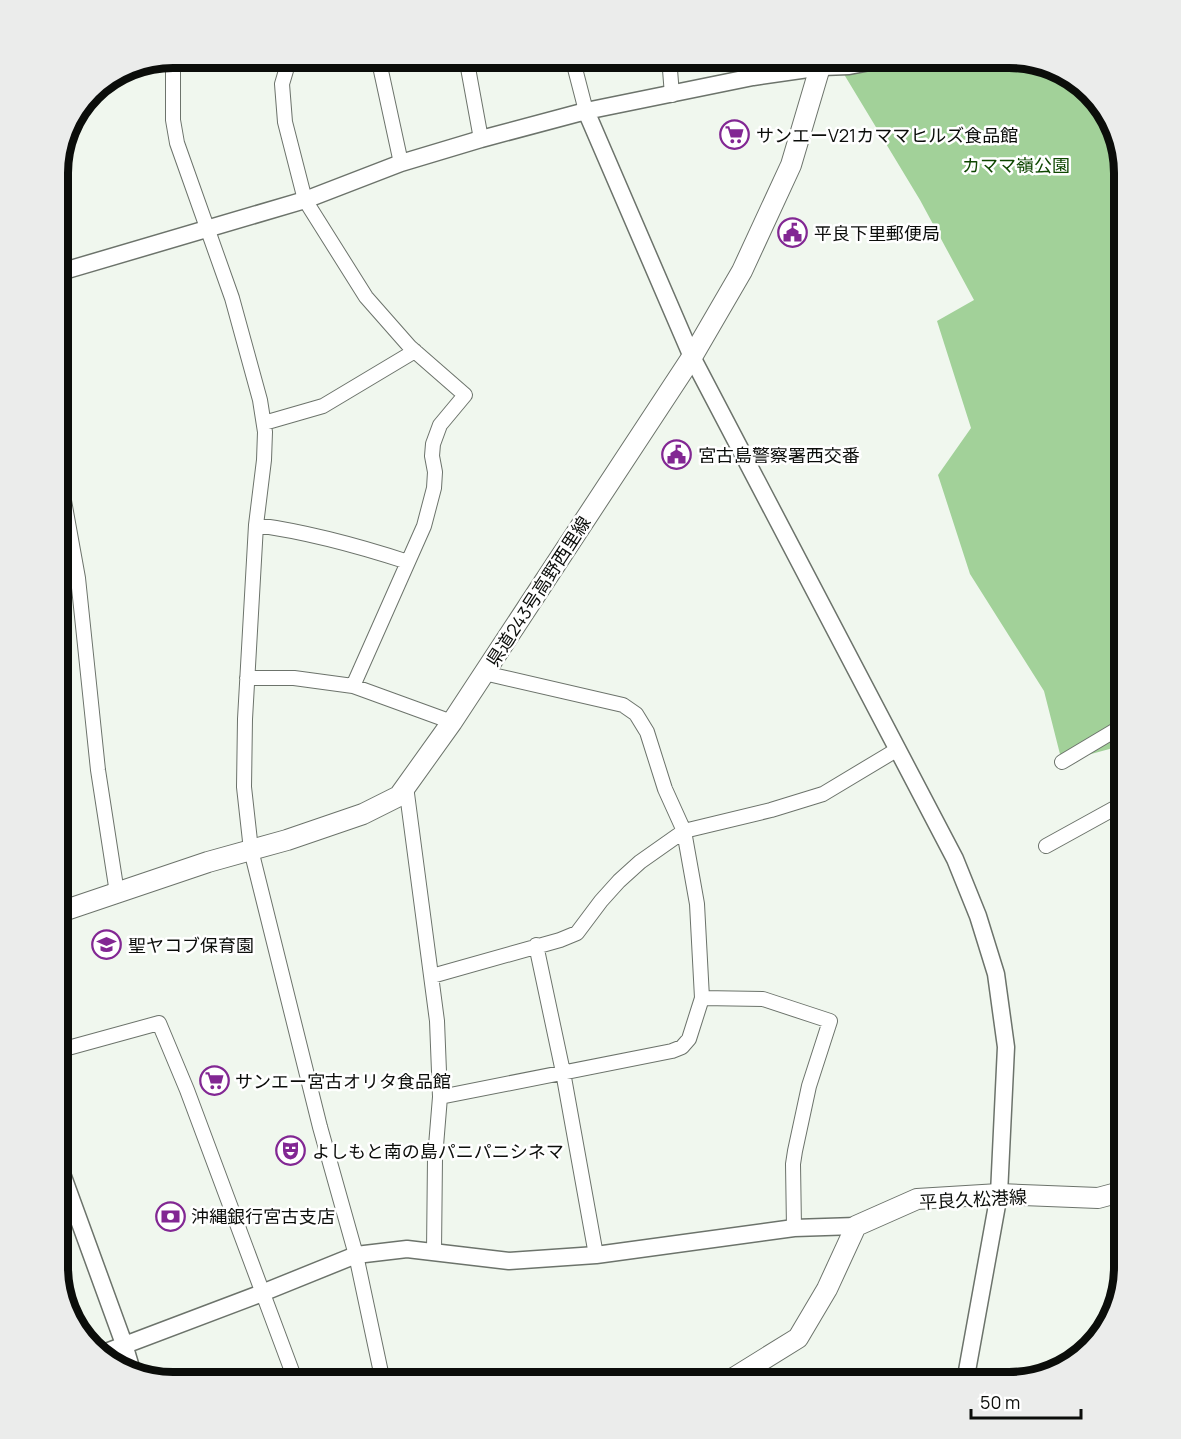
<svg xmlns="http://www.w3.org/2000/svg" width="1181" height="1439" font-family="Manrope,'Noto Sans JP',sans-serif">
<style>
.green{fill:#a2d199}
.lines{fill:none;stroke-linecap:round;stroke-linejoin:round}
.minor-casing{stroke:#6c736b;stroke-width:16}
.tertiary-casing{stroke:#6c736b;stroke-width:19}
.secondary-casing{stroke:#6c736b;stroke-width:22}
.minor{stroke:#fff;stroke-width:14}
.tertiary{stroke:#fff;stroke-width:16}
.secondary{stroke:#fff;stroke-width:20}
.labels{text-anchor:middle;dominant-baseline:central;stroke-width:5;stroke-linejoin:round;paint-order:stroke}
.poi-label{font-size:18px;fill:#0b0d0a;stroke:#fff;text-anchor:start}
.park-label{font-size:18px;fill:#0e4700;stroke:#fff}
.street-label{font-size:18px;fill:#0b0d0a;stroke:#fff}
.rim{fill:none;stroke:#0b0d0a;stroke-width:8}
</style>
<rect width="100%" height="100%" fill="#f0f7ee"/>
<!-- green -->
<path class="green" d="M 891,57 L 1016,57 L 1066,72 L 1104,108 L 1124,172 L 1124,745 L 1062,762 L 1044,691 L 970,574 L 938,475 L 971,428 L 937,321 L 974,300 L 920,200 L 839,66 Z"/>
<g class="lines">
<defs>
<path id="minor" d="M 173,57 L 173,120 L 177,143 L 232,298 L 260,400 L 265,432 L 264,460 L 256,525 L 245,719 L 244,787 L 251,850 L 320,1127 L 356,1255 L 383,1382
M 290,57 L 282,84 L 285,122 L 305,200 L 366,297 L 410,347 L 465,395 L 440,425 L 433,444 L 432,456 L 435,472 L 434,488 L 424,526 L 353,686
M 378,57 L 401,163
M 466,57 L 481,139
M 572,57 L 586,111
M 669,57 L 672,95
M 750,57 L 753,77
M 264,423 L 323,406 L 415,351
M 57,462 L 78,578 L 98,770 L 117,893
M 256,525 C 308,532 359,546 408,562
M 247,678 L 294,678 L 353,686 L 452,722
M 1062,762 L 1124,725
M 406,786 L 437,1021 L 440,1097 L 435,1158 L 434,1251
M 1046,846 L 1124,803
M 536,945 L 563,1072 L 596,1255
M 432,976 L 560,940 L 577,933 L 601,901 L 619,881 L 640,862 L 684,831 L 771,810 L 823,794 L 898,749
M 702,998 L 763,999 L 830,1021 L 809,1086 L 795,1151 L 793,1164 L 794,1228
M 57,1051 L 159,1023 L 187,1090 L 296,1382
M 440,1097 L 672,1051 L 682,1047 L 689,1039 L 702,998 L 697,904 L 684,831 L 665,789 L 647,732 L 636,714 L 623,705 L 484,673"/>
<path id="tertiary" d="M 586,111 L 692,357 L 955,859 L 978,916 L 996,974 L 1006,1047 L 999,1194 L 965,1382
M 57,273 L 305,200 L 401,163 L 481,139 L 586,111 L 753,77 L 822,67 L 849,66 L 896,57
M 57,1160 L 124,1344 L 132,1371
M 101,1354 L 257,1295 L 356,1255 L 407,1249 L 509,1261 L 596,1255 L 794,1228 L 856,1226"/>
<path id="secondary" d="M 57,913 L 208,862 L 287,840 L 363,814 L 399,796 L 452,722 L 692,357 L 742,271 L 791,165 L 823,57
M 727,1382 L 798,1338 L 827,1289 L 856,1226 L 917,1199 L 999,1194 L 1098,1198 L 1124,1191"/>
</defs>
<!-- minor casing -->
<use href="#minor" class="minor-casing"/>
<!-- tertiary casing -->
<use href="#tertiary" class="tertiary-casing"/>
<!-- secondary casing -->
<use href="#secondary" class="secondary-casing"/>
<!-- minor -->
<use href="#minor" class="minor"/>
<!-- tertiary -->
<use href="#tertiary" class="tertiary"/>
<!-- secondary -->
<use href="#secondary" class="secondary"/>
</g>
<!-- icons -->
<defs>
<symbol id="supermarket-ring" viewBox="-11 -11 22 22"><circle r="9.5" fill="#fff" stroke="#822793" stroke-width="1.5"/><path d="M-6-5.5h2.5l.6 2H6L4.5 2H-2.5L-4.4-4H-6ZM-1.5 3.2a1.3 1.3 0 1 0 .1 0ZM3 3.2a1.3 1.3 0 1 0 .1 0Z" fill="#822793"/></symbol>
<symbol id="civic-ring" viewBox="-11 -11 22 22"><circle r="9.5" fill="#fff" stroke="#822793" stroke-width="1.5"/><path d="M-.6-6.5H3V-4.5H.6V-3L4-1V1h2V6H-6V1h2V-1L-.6-3ZM-1.2 2.5V6h2.4V2.5Z" fill="#822793"/></symbol>
<symbol id="school-ring" viewBox="-11 -11 22 22"><circle r="9.5" fill="#fff" stroke="#822793" stroke-width="1.5"/><path d="M0-5L7-2L0 1L-7-2ZM-4 1L0 2.5L4 1V4Q0 6-4 4Z" fill="#822793"/></symbol>
<symbol id="theatre-ring" viewBox="-11 -11 22 22"><circle r="9.5" fill="#fff" stroke="#822793" stroke-width="1.5"/><path d="M-5-5.5Q0-4 5-5.5V0Q5 5 0 6Q-5 5-5 0ZM-3.3-2.5H-1v1.5H-3.3ZM1-2.5H3.3v1.5H1ZM-2.8 1Q0 5.5 2.8 1Z" fill="#822793"/></symbol>
<symbol id="bank-ring" viewBox="-11 -11 22 22"><circle r="9.5" fill="#fff" stroke="#822793" stroke-width="1.5"/><path d="M-6-4H6V4H-6ZM0-2.3a2.3 2.3 0 1 0 0 4.6a2.3 2.3 0 1 0 0-4.6Z" fill="#822793"/></symbol>
</defs>
<g fill-rule="evenodd">
<use href="#supermarket-ring" x="718" y="118" width="33" height="33"/>
<use href="#civic-ring" x="776" y="216" width="33" height="33"/>
<use href="#civic-ring" x="660" y="438" width="33" height="33"/>
<use href="#school-ring" x="90" y="928" width="33" height="33"/>
<use href="#supermarket-ring" x="198" y="1064" width="33" height="33"/>
<use href="#theatre-ring" x="274" y="1134" width="33" height="33"/>
<use href="#bank-ring" x="154" y="1200" width="33" height="33"/>
</g>
<g class="labels">
<!-- poi labels -->
<g class="poi-label">
<text x="756" y="135">サンエーV21カママヒルズ食品館</text>
<text x="814" y="233">平良下里郵便局</text>
<text x="698" y="455">宮古島警察署西交番</text>
<text x="128" y="945">聖ヤコブ保育園</text>
<text x="235" y="1081">サンエー宮古オリタ食品館</text>
<text x="312" y="1151">よしもと南の島パニパニシネマ</text>
<text x="191" y="1216">沖縄銀行宮古支店</text>
</g>
<!-- park labels -->
<g class="park-label">
<text x="1016" y="165">カママ嶺公園</text>
</g>
<!-- street labels -->
<g class="street-label">
<text transform="translate(538 591) rotate(-57)">県道243号高野西里線</text>
<text transform="translate(973 1199) rotate(-3)">平良久松港線</text>
</g>
</g>
<!-- crop -->
<path d="M0 0H1181V1439H0ZM173 68H1009A105 105 0 0 1 1114 173V1267A105 105 0 0 1 1009 1372H173A105 105 0 0 1 68 1267V173A105 105 0 0 1 173 68Z" fill="#ebeceb" fill-rule="evenodd"/>
<path class="rim" d="M173 68H1009A105 105 0 0 1 1114 173V1267A105 105 0 0 1 1009 1372H173A105 105 0 0 1 68 1267V173A105 105 0 0 1 173 68Z"/>
<!-- scale -->
<path d="M971 1409v9h110v-9" fill="none" stroke="#0b0d0a" stroke-width="3"/>
<text x="980" y="1409" font-size="18" fill="#0b0d0a" stroke="#ffffff" stroke-width="4.5" paint-order="stroke">50 m</text>
</svg>
